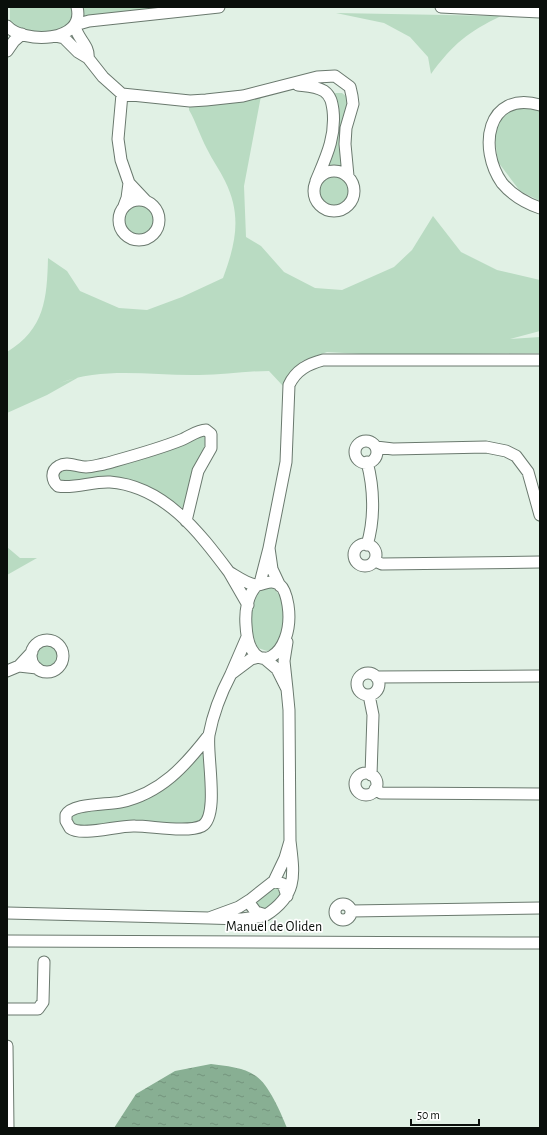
<svg xmlns="http://www.w3.org/2000/svg" width="547" height="1135" font-family="'Alegreya Sans',sans-serif">
<style>
.green{fill:#b9dbc2}
.water{fill:url(#water-ripples)}
.lines{fill:none;stroke-linecap:round;stroke-linejoin:round}
.minor-casing{stroke:#6a796e;stroke-width:13}
.minor{stroke:#fff;stroke-width:11}
.labels{text-anchor:middle;dominant-baseline:central;stroke-width:3.5;stroke-linejoin:round;paint-order:stroke}
.street-label{font-size:14px;fill:#0a0f0b;stroke:#fff}
</style>
<defs>
<pattern id="water-ripples" width="26" height="14" patternUnits="userSpaceOnUse"><rect width="26" height="14" fill="#88af93"/><path d="M2 4q2-2 4 0t4 0M15 11q2-2 4 0t4 0" fill="none" stroke="#74957d"/></pattern>
</defs>
<rect width="100%" height="100%" fill="#e1f1e5"/>
<!-- green -->
<path class="green" d="M 10,7 L 72,7 L 74,16 L 65,29 C 46,33 24,37 10,21 Z
M 83,7 L 97,8 L 185,7 L 82,18 Z
M 336,13 L 501,16 C 468,32 453,44 431,74 L 428,57 L 410,37 L 384,23 Z
M 335,93 L 342,93 L 347,97 L 348,102 L 344,168 L 329,165 L 338,132 Z
M 261,96 L 244,186 L 246,237 L 261,246 L 284,272 L 315,288 L 342,290 L 394,267 L 412,250 L 433,216 L 461,252 L 497,270 L 540,280 L 540,331 L 510,339 L 540,337 L 540,353 L 379,355 L 327,352 L 302,361 L 289,374 L 283,386 L 269,371 C 246,371 223,375 199,375 C 153,376 105,366 60,383 L 79,377 L 47,395 L 7,413 L 7,352 C 45,329 47,298 48,258 L 67,271 L 80,291 L 119,308 L 147,310 L 182,297 L 223,278 C 236,243 242,215 225,181 C 220,170 212,160 207,149 C 200,136 196,122 189,110 L 189,106 Z
M 527,102 L 540,107 L 540,201 L 520,191 L 498,162 L 495,139 L 498,120 L 508,110 Z
M318 190a16 16 0 1 1 32 0a16 16 0 1 1-32 0Z
M123 219a16 16 0 1 1 32 0a16 16 0 1 1-32 0Z
M 202,432 L 207,437 C 205,452 194,466 190,481 C 188,491 189,501 183,508 C 165,500 151,484 131,480 C 108,477 83,486 59,480 L 57,472 L 59,469 L 75,469 Z
M 7,547 L 20,558 L 37,558 L 7,575 Z
M 272,587 L 282,597 L 286,626 L 274,649 L 267,651 L 258,648 C 248,630 243,590 272,587 Z
M34 655a13 13 0 1 1 26 0a13 13 0 1 1-26 0Z
M 205,751 L 208,779 L 204,820 L 196,824 L 160,823 L 76,829 L 69,819 L 73,814 L 168,786 L 183,774 Z
M 274,884 L 285,893 L 264,913 L 254,901 Z"/>
<!-- water -->
<path class="water" d="M 211,1064 C 226,1066 243,1067 256,1076 C 269,1085 281,1113 287,1128 L 114,1128 L 136,1094 L 175,1071 Z"/>
<g class="lines">
<defs>
<path id="minor" d="M 441,7 L 540,12
M 7,26 C 23,44 86,43 77,7
M 55,36 L 64,38 L 78,52 L 88,58 L 103,77 L 122,94 L 118,139 L 121,160 L 129,183
M 7,51 L 14,41 L 22,34
M 88,58 C 90,45 76,38 75,25 L 89,21 L 219,7
M 298,85 C 307,86 316,86 324,91 C 331,96 332,103 333,110 C 336,137 326,157 316,181
M 122,94 L 190,101 L 206,100 L 243,96 L 317,77 L 335,76 L 350,87 L 352,96 L 353,104 L 346,128 L 345,144 L 348,176
M 540,105 C 486,90 478,149 502,183 C 512,195 526,203 540,208
M314 191a20 20 0 1 1 40 0a20 20 0 1 1-40 0Z
M119 220a20 20 0 1 1 40 0a20 20 0 1 1-40 0Z
M 124,206 L 127,198 L 129,183 L 145,200
M355 452a11 11 0 1 1 22 0a11 11 0 1 1-22 0Z
M 376,447 L 393,449 L 486,447 L 506,451 L 516,456 L 528,472 L 540,515
M 367,462 C 374,488 375,519 367,545
M 186,521 L 198,471 L 211,448 L 211,434 L 206,430 C 197,430 189,437 181,440 C 156,450 129,457 104,464 C 98,465 92,467 86,467 C 77,467 67,461 59,466 C 50,471 52,481 58,486 C 74,489 93,481 110,482 C 164,486 199,532 229,572
M354 555a11 11 0 1 1 22 0a11 11 0 1 1-22 0Z
M 269,548 L 286,462 L 289,385 C 296,370 308,364 323,360 L 540,360
M 375,561 L 382,564 L 540,562
M 260,583 L 269,548 L 272,569 L 280,586
M 248,605 L 229,572 C 236,576 248,585 257,585 C 265,585 270,578 280,585 C 285,589 287,599 288,605 C 296,657 249,684 246,625 C 245,612 247,595 257,585
M 247,637 L 231,674 L 251,659 L 259,657
M31 656a16 16 0 1 1 32 0a16 16 0 1 1-32 0Z
M 32,652 L 19,666 L 37,668
M 264,658 L 277,669 L 287,689 L 284,661 L 287,642
M 7,671 L 19,666
M357 684a11 11 0 1 1 22 0a11 11 0 1 1-22 0Z
M 376,677 L 540,676
M 287,689 L 289,710 L 290,841
M 369,695 L 373,715 L 371,775
M 209,735 C 185,766 161,793 121,802 C 107,805 72,803 66,815 L 66,821 L 70,828 C 82,837 118,825 135,826 C 152,826 187,833 202,826 C 220,816 206,753 209,735 C 213,714 221,693 231,674
M355 784a11 11 0 1 1 22 0a11 11 0 1 1-22 0Z
M 375,789 L 381,793 L 540,794
M 274,881 L 285,858 L 290,841 C 294,875 298,894 266,915 L 256,912 L 250,904 L 250,900 L 274,881 L 283,884 L 287,896
M 250,900 L 239,907 L 209,918 L 242,919 L 264,916
M335 912a8 8 0 1 1 16 0a8 8 0 1 1-16 0Z
M 351,911 L 540,908
M 7,913 L 209,918
M 7,941 L 540,943
M 7,1009 L 38,1009 L 43,1002 L 44,962
M 7,1046 L 8,1128"/>
</defs>
<!-- minor casing -->
<use href="#minor" class="minor-casing"/>
<!-- minor -->
<use href="#minor" class="minor"/>
</g>
<g class="labels">
<!-- street labels -->
<g class="street-label">
<text x="274" y="927">Manuel de Oliden</text>
</g>
</g>
<!-- border -->
<rect width="547" height="1135" fill="none" stroke="#0a0f0b" stroke-width="16"/>
<!-- scale -->
<path d="M411 1119v6h68v-6" fill="none" stroke="#0a0f0b" stroke-width="2"/>
<text x="417" y="1119" font-size="12" fill="#0a0f0b" stroke="#ffffff" stroke-width="3" paint-order="stroke">50 m</text>
</svg>
